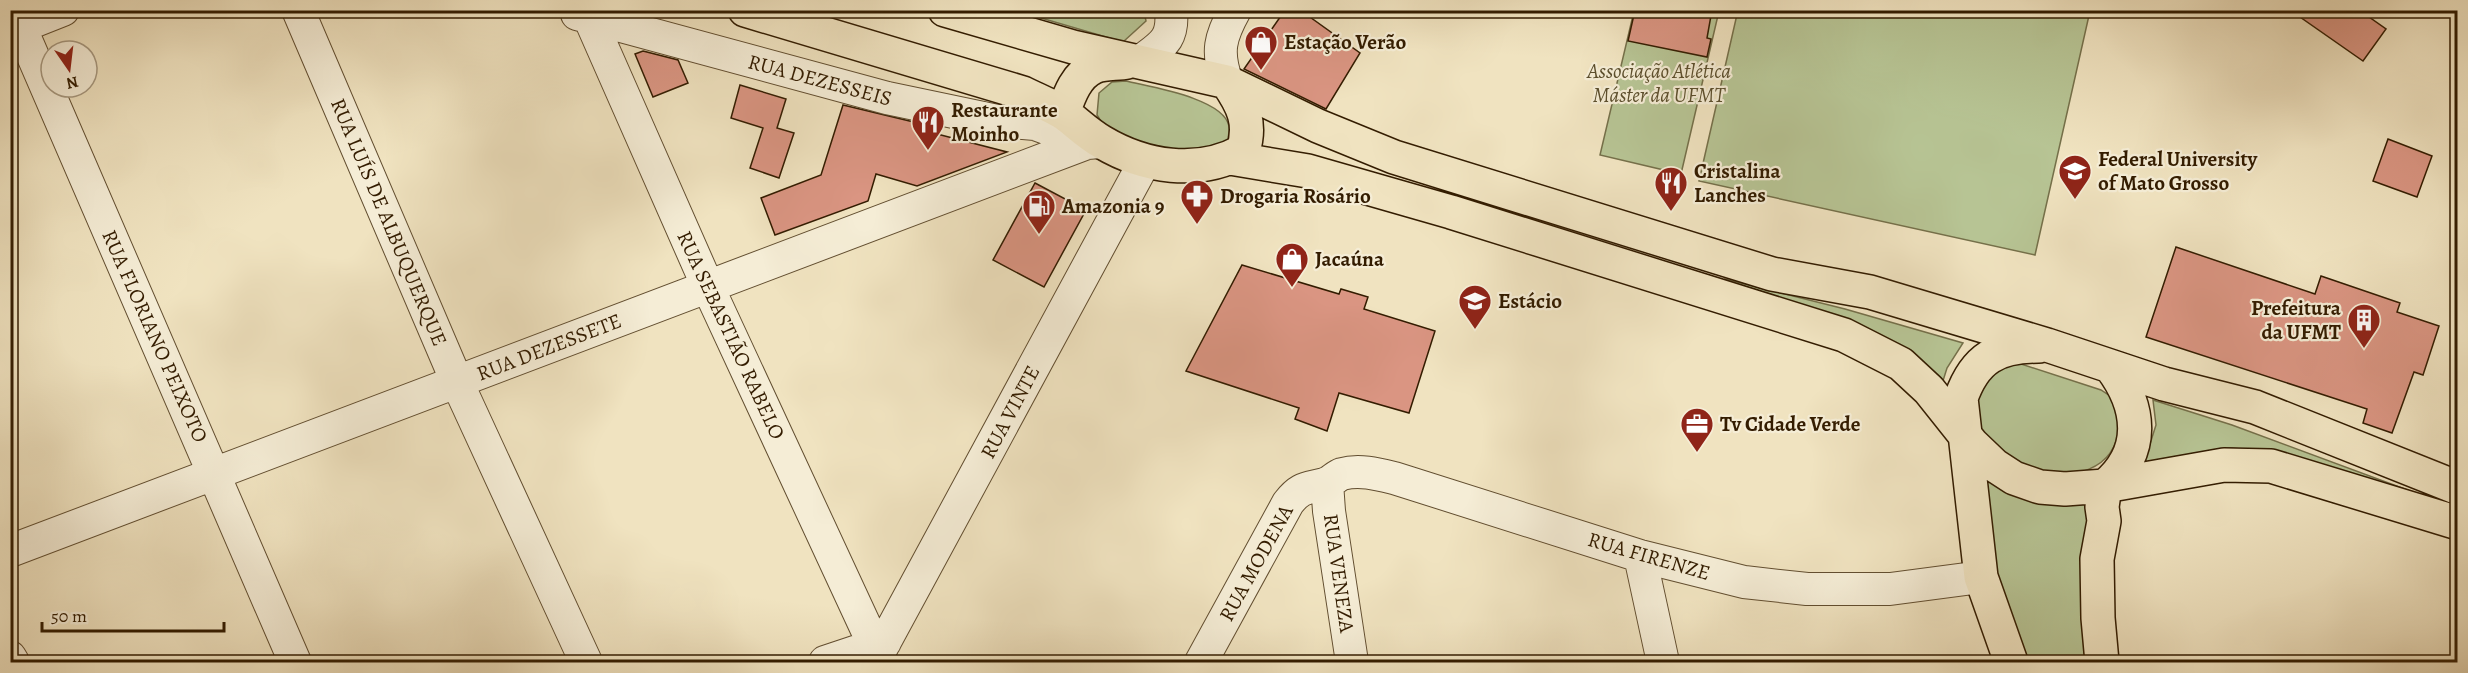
<svg xmlns="http://www.w3.org/2000/svg" width="2468" height="673" font-family="Alegreya,serif">
<style>
.green{fill:#b7c494;stroke:#75704a;stroke-width:1.5}
.building{fill:#da9582;stroke:#331c00;stroke-width:1.5}
.lines{fill:none;stroke-linecap:round;stroke-linejoin:round}
.minor-casing{stroke:#624e30;stroke-width:34}
.major-casing{stroke:#331c00;stroke-width:36}
.minor{stroke:#f5edd6;stroke-width:32}
.major{stroke:#f0e3c0;stroke-width:33}
.labels{text-anchor:middle;dominant-baseline:central;stroke-width:4.5;stroke-linejoin:round;paint-order:stroke}
.poi-label{font-size:21px;font-weight:bold;fill:#331c00;stroke:#f5edd6;text-anchor:start}
.park-label{font-size:21px;font-style:italic;fill:#5b4e2c;stroke:#f5edd6}
.street-label{font-size:21px;fill:#331c00;stroke:#f5edd6}
</style>
<rect width="100%" height="100%" fill="#f0e3c0"/>
<filter id="stains"><feTurbulence type="fractalNoise" baseFrequency=".00333" numOctaves="4"/><feColorMatrix values="0 0 0 0 .2 0 0 0 0 .09 0 0 0 0 .02 0 0 0 .5 -.17"/></filter>
<radialGradient id="worn" r=".72"><stop offset=".6" stop-color="#630" stop-opacity="0"/><stop offset="1" stop-color="#630" stop-opacity=".3"/></radialGradient>
<!-- green -->
<path class="green" d="M 1738,10 L 2090,11 L 2035,255 L 1699,181 Z
M 1017,11 L 1144,11 L 1146,21 L 1123,42 Z
M 1634,11 L 1719,11 L 1681,174 L 1600,155 Z
M 1126,81 C 1150,87 1223,98 1229,126 C 1230,130 1228,136 1228,140 L 1216,152 L 1171,151 L 1130,139 L 1104,126 L 1097,115 L 1099,93 L 1112,82 Z
M 1725,279 L 1845,309 L 1963,343 L 1947,368 L 1942,384 L 1724,282 Z
M 2012,361 L 2101,390 L 2110,396 C 2113,405 2120,417 2119,427 C 2115,471 2071,481 2035,470 C 2012,462 1995,448 1977,432 L 1975,415 L 1983,374 Z
M 2153,400 L 2232,425 L 2448,505 L 2251,450 L 2231,448 L 2144,463 L 2156,425 Z
M 1980,473 C 2023,497 2047,516 2099,499 L 2088,662 L 2024,662 L 2001,600 Z"/>
<!-- building -->
<path class="building" d="M 1285,10 L 1300,10 L 1360,53 L 1326,109 L 1244,69 Z
M 1635,10 L 1712,10 L 1707,38 L 1711,39 L 1707,57 L 1628,41 Z
M 2290,10 L 2359,10 L 2386,29 L 2363,61 Z
M 643,51 L 678,60 L 688,83 L 653,97 L 635,54 Z
M 740,85 L 786,99 L 777,128 L 794,133 L 779,178 L 750,168 L 763,128 L 731,118 Z
M 843,105 L 922,124 L 939,129 L 937,134 L 1007,152 L 917,186 L 876,174 L 868,201 L 775,235 L 761,198 L 821,175 Z
M 2388,139 L 2432,156 L 2417,197 L 2373,181 Z
M 1035,183 L 1086,210 L 1044,287 L 993,260 Z
M 2176,247 L 2315,294 L 2321,276 L 2400,303 L 2397,312 L 2439,326 L 2423,375 L 2414,372 L 2392,433 L 2363,423 L 2367,409 L 2146,337 Z
M 1242,265 L 1339,294 L 1341,289 L 1368,297 L 1364,309 L 1435,331 L 1409,413 L 1339,393 L 1327,431 L 1295,419 L 1299,408 L 1186,371 Z"/>
<g class="lines">
<defs>
<path id="minor" d="M 13,10 L 295,662
M 298,10 L 457,382 L 586,662
M 586,10 L 708,287 L 867,630 L 885,642
M 577,14 L 887,98 L 997,121 L 1035,124 L 1087,143
M 10,31 L 63,10
M 1141,61 C 1162,45 1174,40 1171,10
M 1227,82 C 1216,52 1220,37 1235,10
M 1327,483 L 1329,511 L 1352,662
M 10,551 L 1087,143 L 1101,142
M 1640,556 L 1663,662
M 10,657 L 13,662
M 825,662 L 885,642
M 874,662 L 1145,161
M 1201,662 L 1288,503 C 1301,486 1307,489 1325,484 C 1331,482 1336,476 1342,474 C 1359,469 1378,474 1394,478 L 1640,556 L 1744,582 L 1807,589 L 1890,589 L 1981,577"/>
<path id="major" d="M 745,10 L 1023,93 C 1037,100 1052,106 1065,114 C 1077,123 1088,134 1102,142 C 1144,167 1198,176 1243,151 C 1252,123 1243,105 1227,82
M 945,10 L 1073,47 L 1227,82 L 1318,126 L 1394,157 L 1772,274 L 1870,292 L 2047,345 L 2164,384 L 2255,407 L 2458,488
M 1063,113 C 1069,96 1076,75 1094,67 C 1103,63 1117,64 1127,62
M 1230,158 L 1308,171 L 1451,212 L 1844,335 L 1901,364 L 1929,390 L 1972,444 L 1994,465 L 2014,478 L 2040,487 L 2065,489 L 2105,486 L 2224,465 L 2271,466 L 2458,523
M 2105,486 C 2146,452 2141,407 2111,367
M 2011,662 L 1981,577 L 1961,398 C 1975,358 1997,346 2039,346
M 2102,662 L 2098,618 L 2097,559 L 2104,521 L 2102,507 L 2105,486"/>
</defs>
<!-- minor casing -->
<use href="#minor" class="minor-casing"/>
<!-- major casing -->
<use href="#major" class="major-casing"/>
<!-- minor -->
<use href="#minor" class="minor"/>
<!-- major -->
<use href="#major" class="major"/>
</g>
<!-- icons -->
<defs>
<symbol id="shop-pin" viewBox="-11 -11 22 30"><path d="M0 17L-7.5 6A9.5 9.5 0 1 1 7.5 6Z" fill="#8f2418" stroke="#f5edd6"/><path d="M-5-2.5h2.3a2.7 3.5 0 0 1 5.4 0H5L5.5 6h-11ZM-1.5-2.5h3a1.5 2.3 0 0 0-3 0Z" fill="#fff"/></symbol>
<symbol id="restaurant-pin" viewBox="-11 -11 22 30"><path d="M0 17L-7.5 6A9.5 9.5 0 1 1 7.5 6Z" fill="#8f2418" stroke="#f5edd6"/><path d="M-5-6h1v4h1v-4h1v4h1v-4h1v5L-1.5 .5V6h-2V.5L-5-1ZM5-6V6H3V1.5H1.5Q1.5-4 5-6Z" fill="#fff"/></symbol>
<symbol id="university-pin" viewBox="-11 -11 22 30"><path d="M0 17L-7.5 6A9.5 9.5 0 1 1 7.5 6Z" fill="#8f2418" stroke="#f5edd6"/><path d="M0-5L7-2L0 1L-7-2ZM-4 1L0 2.5L4 1V4Q0 6-4 4Z" fill="#fff"/></symbol>
<symbol id="pharmacy-pin" viewBox="-11 -11 22 30"><path d="M0 17L-7.5 6A9.5 9.5 0 1 1 7.5 6Z" fill="#8f2418" stroke="#f5edd6"/><path d="M-2-6h4v4h4v4h-4v4h-4v-4h-4v-4h4Z" fill="#fff"/></symbol>
<symbol id="fuel-pin" viewBox="-11 -11 22 30"><path d="M0 17L-7.5 6A9.5 9.5 0 1 1 7.5 6Z" fill="#8f2418" stroke="#f5edd6"/><path d="M-5.5-6h7V0h2V4h1.3V-2.5L3-4.5l.8-.8L6-3V5H2.5V1h-1V6h-7ZM-4.2-4.7v3.2H.2V-4.7Z" fill="#fff"/></symbol>
<symbol id="building-pin" viewBox="-11 -11 22 30"><path d="M0 17L-7.5 6A9.5 9.5 0 1 1 7.5 6Z" fill="#8f2418" stroke="#f5edd6"/><path d="M-4-6H4V6H1V3H-1V6H-4ZM-2.5-4.3h1.7v1.8h-1.7ZM.8-4.3h1.7v1.8H.8ZM-2.5-1h1.7V.8h-1.7ZM.8-1h1.7V.8H.8Z" fill="#fff"/></symbol>
<symbol id="office-pin" viewBox="-11 -11 22 30"><path d="M0 17L-7.5 6A9.5 9.5 0 1 1 7.5 6Z" fill="#8f2418" stroke="#f5edd6"/><path d="M-6-3h4V-5.5h4V-3h4V5H-6ZM-1-4.5V-3h2v-1.5ZM-6 0V1H6V0Z" fill="#fff"/></symbol>
</defs>
<g fill-rule="evenodd">
<use href="#shop-pin" x="1242" y="23" width="38" height="52"/>
<use href="#restaurant-pin" x="909" y="103" width="38" height="52"/>
<use href="#university-pin" x="2056" y="152" width="38" height="52"/>
<use href="#restaurant-pin" x="1652" y="164" width="38" height="52"/>
<use href="#pharmacy-pin" x="1178" y="177" width="38" height="52"/>
<use href="#fuel-pin" x="1020" y="187" width="38" height="52"/>
<use href="#shop-pin" x="1273" y="240" width="38" height="52"/>
<use href="#university-pin" x="1456" y="282" width="38" height="52"/>
<use href="#building-pin" x="2345" y="301" width="38" height="52"/>
<use href="#office-pin" x="1678" y="405" width="38" height="52"/>
</g>
<g class="labels">
<!-- poi labels -->
<g class="poi-label">
<text x="1284" y="42">Estação Verão</text>
<text x="951" y="110">Restaurante<tspan x="951" dy="24">Moinho</tspan></text>
<text x="2098" y="159">Federal University<tspan x="2098" dy="24">of Mato Grosso</tspan></text>
<text x="1694" y="171">Cristalina<tspan x="1694" dy="24">Lanches</tspan></text>
<text x="1220" y="196">Drogaria Rosário</text>
<text x="1062" y="206">Amazonia 9</text>
<text x="1315" y="259">Jacaúna</text>
<text x="1498" y="301">Estácio</text>
<text x="2341" y="308" text-anchor="end">Prefeitura<tspan x="2341" dy="24">da UFMT</tspan></text>
<text x="1720" y="424">Tv Cidade Verde</text>
</g>
<!-- park labels -->
<g class="park-label">
<text x="1659" y="71">Associação Atlética<tspan x="1659" dy="24">Máster da UFMT</tspan></text>
</g>
<!-- street labels -->
<g class="street-label">
<text transform="translate(820 80) rotate(15)">RUA DEZESSEIS</text>
<text transform="translate(389 222) rotate(67)">RUA LUÍS DE ALBUQUERQUE</text>
<text transform="translate(731 335) rotate(65)">RUA SEBASTIÃO RABELO</text>
<text transform="translate(155 336) rotate(66)">RUA FLORIANO PEIXOTO</text>
<text transform="translate(549 347) rotate(-21)">RUA DEZESSETE</text>
<text transform="translate(1010 412) rotate(-62)">RUA VINTE</text>
<text transform="translate(1649 556) rotate(16)">RUA FIRENZE</text>
<text transform="translate(1256 563) rotate(-61)">RUA MODENA</text>
<text transform="translate(1339 573) rotate(82)">RUA VENEZA</text>
</g>
</g>
<!-- margin -->
<rect width="2468" height="673" fill="none" stroke="#f0e3c0" stroke-width="36"/>
<rect x="12" y="12" width="2444" height="649" fill="none" stroke="#331c00" stroke-width="3"/>
<rect x="18" y="18" width="2432" height="637" fill="none" stroke="#331c00" stroke-width="1.5"/>
<!-- north arrow -->
<g transform="translate(69 69) rotate(166)"><circle r="28" fill="#f5edd6" stroke="#a79980" stroke-width="1.5"/>
<path d="M0-4.5L10 22L0 15L-10 22Z" fill="#8f2418"/>
<text y="-9" font-size="16" font-weight="bold" text-anchor="middle" fill="#331c00">N</text>
</g>
<!-- scale -->
<path d="M42 622v9h182v-9" fill="none" stroke="#331c00" stroke-width="3"/>
<text x="51" y="622" font-size="18" fill="#331c00" stroke="#f5edd6" stroke-width="4.5" paint-order="stroke">50 m</text>
<rect width="100%" height="100%" filter="url(#stains)"/>
<rect width="100%" height="100%" fill="url(#worn)"/>
</svg>
